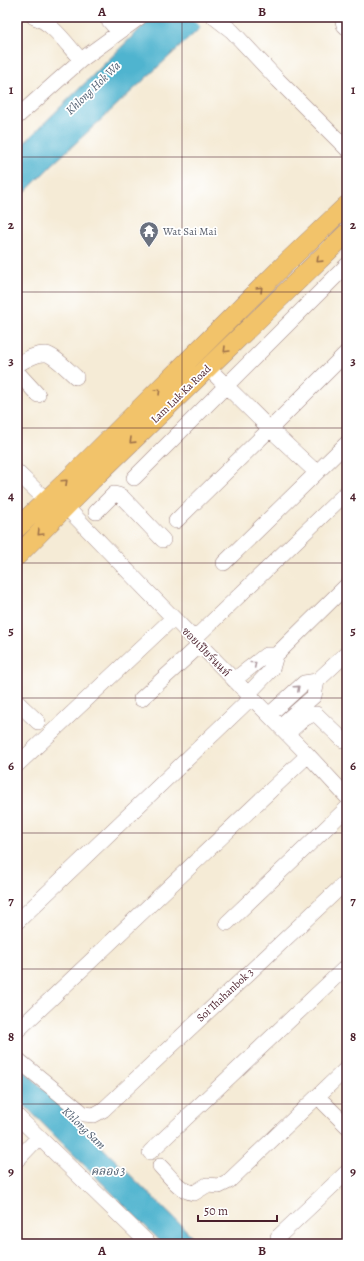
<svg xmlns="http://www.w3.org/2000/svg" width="364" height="1261" font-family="Alegreya,'Noto Serif Thai',serif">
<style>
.water{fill:#50b4cf;stroke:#4d6a7d}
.pier{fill:#f5ebd6}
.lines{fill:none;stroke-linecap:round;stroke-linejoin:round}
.minor-casing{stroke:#a08580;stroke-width:16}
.major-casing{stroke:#a08580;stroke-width:20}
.minor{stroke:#fff;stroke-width:15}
.major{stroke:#f2c36a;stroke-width:19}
.oneway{stroke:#9e714a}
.oneway2{stroke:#ae9aa0}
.grid{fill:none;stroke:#4a1f2b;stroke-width:1;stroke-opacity:0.55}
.labels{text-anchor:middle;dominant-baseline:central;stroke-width:3.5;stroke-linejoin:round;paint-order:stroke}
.worship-label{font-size:11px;fill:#5b616d;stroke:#fff;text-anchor:start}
.street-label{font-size:11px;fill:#4a1f2b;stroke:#fff}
.water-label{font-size:12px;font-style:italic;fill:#4c5b6d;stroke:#fff}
.neatline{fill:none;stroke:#4a1f2b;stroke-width:1.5}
.grid-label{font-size:13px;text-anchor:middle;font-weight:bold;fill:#4a1f2b}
</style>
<rect width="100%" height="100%" fill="#fff"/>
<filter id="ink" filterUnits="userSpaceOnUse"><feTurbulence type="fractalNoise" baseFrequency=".025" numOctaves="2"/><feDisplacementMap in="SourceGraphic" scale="8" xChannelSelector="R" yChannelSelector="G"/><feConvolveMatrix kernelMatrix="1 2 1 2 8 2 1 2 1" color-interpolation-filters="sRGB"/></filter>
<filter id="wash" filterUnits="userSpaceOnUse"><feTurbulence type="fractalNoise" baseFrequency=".012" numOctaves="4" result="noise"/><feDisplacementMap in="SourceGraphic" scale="16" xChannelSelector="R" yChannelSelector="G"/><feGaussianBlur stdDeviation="0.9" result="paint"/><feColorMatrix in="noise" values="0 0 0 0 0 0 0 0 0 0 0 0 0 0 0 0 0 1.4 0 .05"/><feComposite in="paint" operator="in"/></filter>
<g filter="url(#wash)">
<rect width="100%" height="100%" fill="#f5ebd6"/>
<!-- water -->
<path class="water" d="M 152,17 L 212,17 L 54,163 L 17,200 L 17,150 Z
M 17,1063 L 200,1244 L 163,1244 L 17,1098 Z"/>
<!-- pier -->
<path class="pier" d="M 189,17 L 211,17 L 213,18 L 202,28 Z"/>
</g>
<g filter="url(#ink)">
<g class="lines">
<defs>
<path id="minor" d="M 34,17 C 52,22 68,46 81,60
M 106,17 L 119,32
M 214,17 L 232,31 L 278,80 L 347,149
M 342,17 L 344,25 L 347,28
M 17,117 L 81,60 L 140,17
M 17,365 C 25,360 36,353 46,354 C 54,355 70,372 76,377
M 208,368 L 270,429 L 316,472
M 17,372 L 38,395
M 17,472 L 46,500
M 134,478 L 347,265
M 66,507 L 148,592 L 308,755 L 347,797
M 96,512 L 114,494 L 118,495 L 122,497 L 163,540
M 176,521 L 270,429 L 347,352
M 224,563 L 347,443
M 194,639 L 347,492
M 234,680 L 266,655 L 276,655
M 317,681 L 347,653
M 248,694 L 272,669 L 276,655 L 347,585
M 141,699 L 200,645
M 17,702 L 38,722
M 269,715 L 304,683 L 317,681 L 314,696 L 280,726
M 289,732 C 297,725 305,715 316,714 L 343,740
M 17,765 L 173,618
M 17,922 L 252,697
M 227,923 L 347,808
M 17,1031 L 308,755
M 17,1059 L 84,1114 L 94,1115 L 103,1110 L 347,881
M 324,1103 L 347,1126
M 17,1116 L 149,1244
M 150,1152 L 347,966
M 17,1160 L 39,1137
M 160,1166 C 170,1176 179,1191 194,1193 L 207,1185 L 219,1186 L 229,1181 L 347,1068
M 278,1237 L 347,1172"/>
<path id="major" d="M 17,528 L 73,475 L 287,262 L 347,205
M 17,556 L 92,480 L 347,233"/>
</defs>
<!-- minor casing -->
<use href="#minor" class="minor-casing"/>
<!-- major casing -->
<use href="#major" class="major-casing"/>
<!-- minor -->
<use href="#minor" class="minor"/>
<!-- major -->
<use href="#major" class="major"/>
</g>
<!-- one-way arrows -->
<defs><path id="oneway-chevron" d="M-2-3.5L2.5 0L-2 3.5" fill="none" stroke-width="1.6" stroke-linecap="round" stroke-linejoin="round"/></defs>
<g class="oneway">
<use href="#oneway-chevron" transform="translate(319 260) rotate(136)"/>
<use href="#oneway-chevron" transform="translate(260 289) rotate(-45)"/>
<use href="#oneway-chevron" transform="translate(226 350) rotate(135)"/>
<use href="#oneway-chevron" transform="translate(158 391) rotate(-45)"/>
<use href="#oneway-chevron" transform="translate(132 441) rotate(136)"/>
<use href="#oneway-chevron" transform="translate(65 482) rotate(-43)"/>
<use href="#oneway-chevron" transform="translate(40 533) rotate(134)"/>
</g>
<g class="oneway2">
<use href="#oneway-chevron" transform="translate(254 664) rotate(-39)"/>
<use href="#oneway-chevron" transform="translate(297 688) rotate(-42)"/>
</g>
</g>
<!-- grid -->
<path class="grid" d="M 182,17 L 182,1244M 17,157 L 347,157M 17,292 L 347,292M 17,428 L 347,428M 17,563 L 347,563M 17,698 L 347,698M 17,833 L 347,833M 17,969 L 347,969M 17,1104 L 347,1104"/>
<!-- icons -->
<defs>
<symbol id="temple-pin" viewBox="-11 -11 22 30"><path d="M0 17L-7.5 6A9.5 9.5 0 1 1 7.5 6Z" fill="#6b7280" stroke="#fff"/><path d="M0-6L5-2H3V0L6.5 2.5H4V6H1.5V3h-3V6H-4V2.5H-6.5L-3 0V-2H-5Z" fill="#fff"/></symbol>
</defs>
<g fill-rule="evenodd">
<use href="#temple-pin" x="138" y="220" width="22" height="30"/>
</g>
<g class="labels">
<!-- worship labels -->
<g class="worship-label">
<text x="163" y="231">Wat Sai Mai</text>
</g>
<!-- street labels -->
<g class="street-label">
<text transform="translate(181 394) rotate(-44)">Lam Luk Ka Road</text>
<text transform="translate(206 652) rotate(46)">ซอยเปียร์นนท์</text>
<text transform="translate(225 995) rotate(-43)">Soi Thahanbok 3</text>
</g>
<!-- water labels -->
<g class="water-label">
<text transform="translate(93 88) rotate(-44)">Khlong Hok Wa</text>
<text transform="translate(84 1128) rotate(44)">Khlong Sam</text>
<text x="108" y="1171">คลอง 3</text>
</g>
</g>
<!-- margin -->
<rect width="364" height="1261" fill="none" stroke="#fff" stroke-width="44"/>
<!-- scale -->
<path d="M198 1215v6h79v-6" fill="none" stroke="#4a1f2b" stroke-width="2"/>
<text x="204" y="1215" font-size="12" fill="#4a1f2b" stroke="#ffffff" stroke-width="3" paint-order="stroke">50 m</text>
<rect x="22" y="22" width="320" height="1217" class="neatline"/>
<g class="grid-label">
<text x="102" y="16">A</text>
<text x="262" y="16">B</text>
<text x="11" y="94">1</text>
<text x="353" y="94">1</text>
<text x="11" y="229">2</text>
<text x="353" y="229">2</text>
<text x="11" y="365">3</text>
<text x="353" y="365">3</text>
<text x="11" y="500">4</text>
<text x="353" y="500">4</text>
<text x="11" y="635">5</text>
<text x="353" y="635">5</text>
<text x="11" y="770">6</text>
<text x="353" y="770">6</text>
<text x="11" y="905">7</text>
<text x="353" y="905">7</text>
<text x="11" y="1041">8</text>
<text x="353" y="1041">8</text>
<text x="11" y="1176">9</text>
<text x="353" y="1176">9</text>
<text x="102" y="1255">A</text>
<text x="262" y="1255">B</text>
</g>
</svg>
